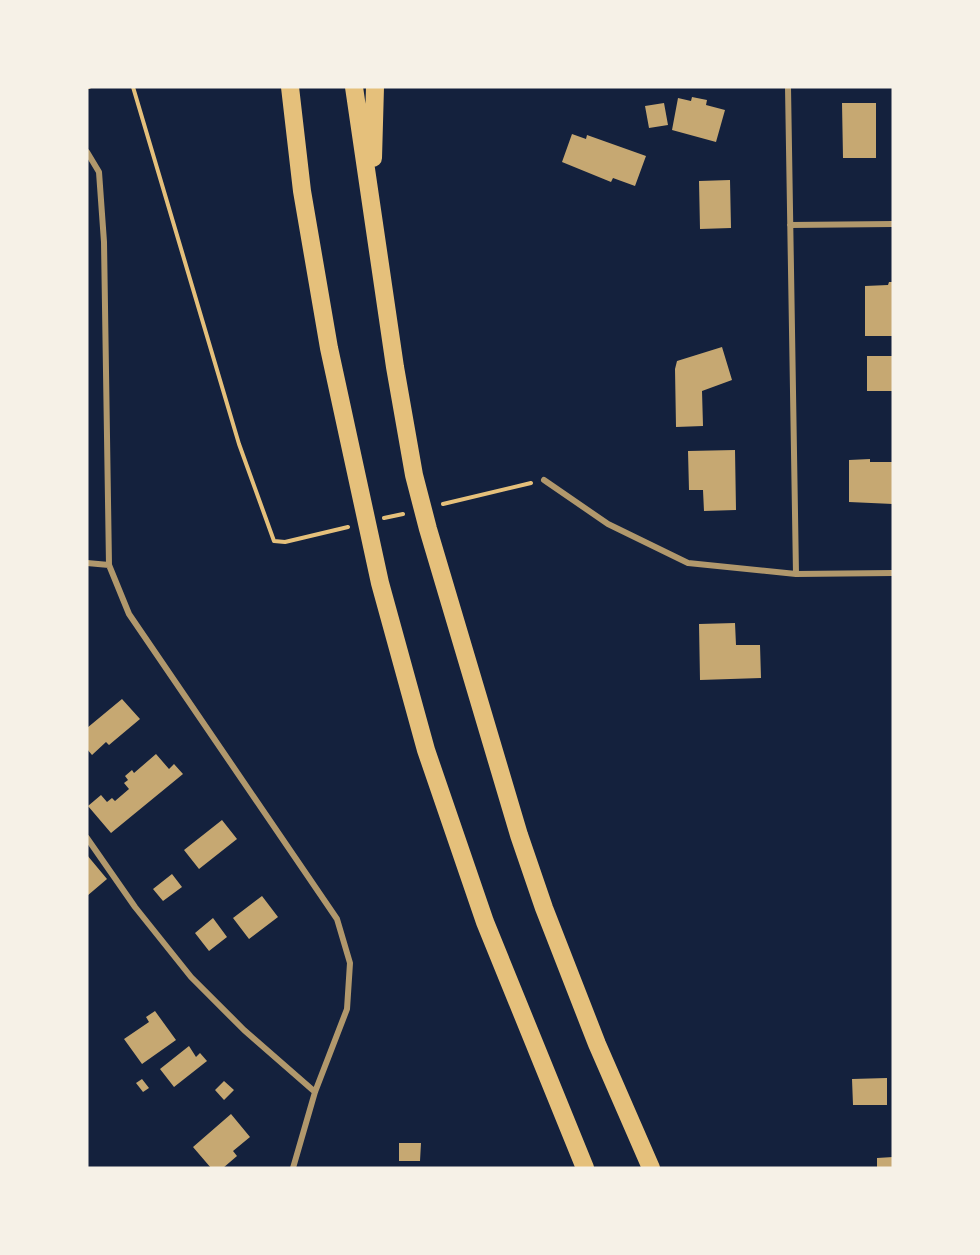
<svg xmlns="http://www.w3.org/2000/svg" width="980" height="1255" font-family="Quicksand,sans-serif">
<style>
.building{fill:#c6a872}
.lines{fill:none;stroke-linecap:round;stroke-linejoin:round}
.path{stroke:#e5c07b;stroke-width:4}
.minor{stroke:#b1986c;stroke-width:6}
.motorway{stroke:#e5c07b;stroke-width:18}
</style>
<rect width="100%" height="100%" fill="#14213d"/>
<!-- building -->
<path class="building" d="M 692,97 L 707,100 L 706,105 L 725,110 L 716,142 L 672,130 L 678,98 L 691,101 Z
M 664,103 L 668,125 L 649,128 L 645,106 Z
M 842,103 L 876,103 L 876,158 L 843,158 Z
M 572,134 L 586,139 L 587,135 L 646,156 L 635,186 L 613,178 L 611,182 L 562,162 Z
M 730,180 L 731,228 L 700,229 L 699,181 Z
M 889,282 L 893,282 L 893,336 L 865,336 L 865,286 L 888,285 Z
M 722,347 L 732,380 L 702,391 L 703,426 L 676,427 L 675,369 L 677,361 Z
M 867,356 L 893,356 L 893,391 L 867,391 Z
M 735,450 L 736,510 L 704,511 L 703,490 L 689,490 L 688,451 Z
M 870,459 L 870,462 L 893,462 L 893,504 L 849,502 L 849,460 Z
M 735,623 L 736,645 L 760,645 L 761,678 L 700,680 L 699,624 Z
M 122,699 L 140,719 L 109,745 L 106,742 L 92,755 L 87,749 L 87,728 Z
M 156,754 L 169,769 L 174,764 L 183,774 L 111,833 L 88,806 L 101,795 L 107,802 L 112,798 L 115,801 L 129,789 L 124,783 L 128,780 L 125,776 L 132,770 L 134,773 Z
M 222,820 L 237,839 L 199,869 L 184,850 Z
M 87,855 L 107,879 L 87,896 Z
M 172,874 L 182,887 L 163,901 L 153,889 Z
M 262,896 L 278,917 L 249,939 L 233,918 Z
M 213,918 L 227,937 L 209,951 L 195,933 Z
M 155,1011 L 176,1040 L 142,1064 L 124,1039 L 149,1022 L 146,1017 Z
M 189,1046 L 196,1057 L 200,1053 L 207,1061 L 174,1087 L 160,1069 Z
M 887,1078 L 887,1105 L 853,1105 L 852,1079 Z
M 142,1079 L 149,1088 L 143,1092 L 136,1083 Z
M 224,1081 L 234,1090 L 224,1100 L 215,1090 Z
M 231,1114 L 250,1137 L 233,1151 L 237,1156 L 223,1168 L 211,1168 L 193,1147 Z
M 399,1143 L 421,1143 L 420,1161 L 399,1161 Z
M 893,1157 L 893,1168 L 877,1168 L 877,1158 Z"/>
<g class="lines">
<!-- path -->
<path class="path" d="M 87,87 L 89,87
M 133,87 L 239,444 L 274,541 L 285,542 L 348,527
M 443,504 L 531,483
M 384,518 L 403,514"/>
<!-- minor -->
<path class="minor" d="M 788,87 L 796,574
M 87,152 L 99,172 L 104,242 L 109,565 L 129,614 L 337,919 L 350,963 L 347,1009 L 315,1092 L 293,1168
M 790,225 L 893,224
M 544,480 L 608,524 L 688,563 L 796,574 L 893,573
M 87,563 L 109,565
M 87,838 L 135,907 L 191,977 L 244,1030 L 315,1092"/>
<!-- motorway -->
<path class="motorway" d="M 290,87 L 302,191 L 329,348 L 380,583 L 426,750 L 485,922 L 585,1168
M 354,87 L 395,367 L 414,475 L 428,529 L 519,835 L 544,908 L 597,1044 L 651,1168
M 373,158 L 375,87"/>
</g>
<!-- border -->
<rect width="980" height="1255" fill="none" stroke="#f6f1e7" stroke-width="177"/>
</svg>
